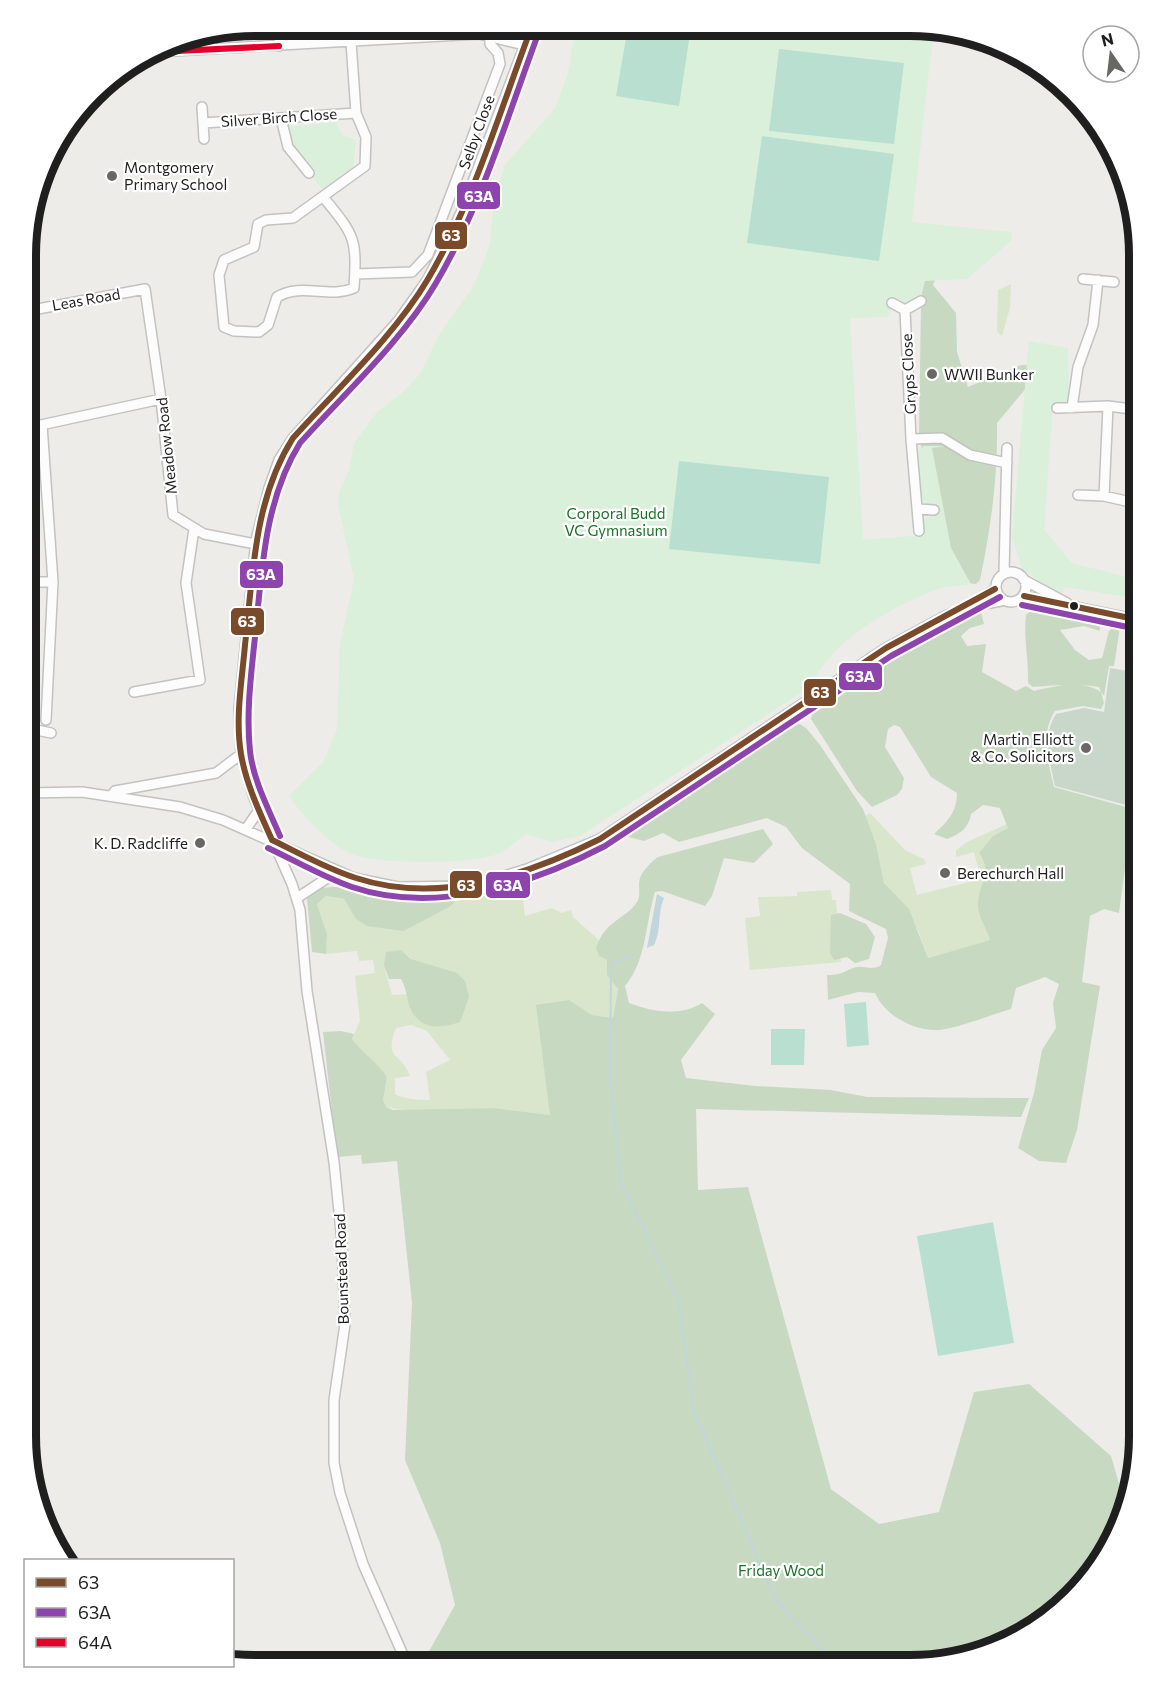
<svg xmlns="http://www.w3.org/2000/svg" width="1165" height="1691" font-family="Commissioner,sans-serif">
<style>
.grass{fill:#d9e6cc;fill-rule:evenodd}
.forest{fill:#c8d9c1}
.cemetery{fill:#c9d7ca}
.park{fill:#daf0db}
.pitch{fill:#b9dfd1}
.water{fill:#c0d5dc}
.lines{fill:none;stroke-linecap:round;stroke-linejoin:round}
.stream{stroke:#c0d5dc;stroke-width:2}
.minor-casing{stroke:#c3c2c1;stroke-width:12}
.minor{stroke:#fcfcfc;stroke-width:9}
.bus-1-casing{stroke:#fff;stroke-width:10}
.bus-2-casing{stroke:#fff;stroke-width:10}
.bus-3-casing{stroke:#fff;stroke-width:10}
.bus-1{stroke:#7a4b2a;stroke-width:6}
.bus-2{stroke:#8e44ad;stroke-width:6}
.bus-3{stroke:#e4002b;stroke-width:6}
.poi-dot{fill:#676766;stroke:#fff;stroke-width:2}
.bus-dot{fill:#1f1f1f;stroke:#fff;stroke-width:2}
.labels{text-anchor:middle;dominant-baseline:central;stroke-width:4.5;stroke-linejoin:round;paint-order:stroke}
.street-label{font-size:15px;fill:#1f1f1f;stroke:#fff}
.poi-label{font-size:15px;fill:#1f1f1f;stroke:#fff;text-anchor:start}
.park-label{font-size:15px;fill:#1a7127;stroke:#fff}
.rim{fill:none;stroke:#1f1f1f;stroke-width:8}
.line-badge{stroke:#fff;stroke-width:2}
.badge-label{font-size:16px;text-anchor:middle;font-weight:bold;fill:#fff}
</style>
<rect width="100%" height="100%" fill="#edece9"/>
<!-- grass -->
<path class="grass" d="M 1011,284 L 1010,308 L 1002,336 L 997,331 L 998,290 Z
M 870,813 L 905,850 L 924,859 L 926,864 L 910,868 L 917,895 L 981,879 L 974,852 L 956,857 L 956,850 L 967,842 L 1007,824 L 1009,828 L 993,836 L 985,860 L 986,870 L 978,905 L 990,940 L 928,958 L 918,930 L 884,883 L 876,844 L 865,816 Z
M 521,881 L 525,916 L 552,908 L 561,913 L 571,910 L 573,917 L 599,940 L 596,948 L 607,960 L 607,975 L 618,989 L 613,1018 L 592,1015 L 582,1009 L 550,1115 L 494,1108 L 409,1111 L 386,1107 L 383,1100 L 387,1077 L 352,1039 L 360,1021 L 355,976 L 375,973 L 373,960 L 359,961 L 357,951 L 326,954 L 327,934 L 317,904 L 326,896 L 344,899 C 361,931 373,923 404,931 L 450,906 L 461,894 ZM 401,950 L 465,1003 L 460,1022 L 411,1010 L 408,994 L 392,995 L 384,966 ZM 411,1025 L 427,1031 L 450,1060 L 426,1072 L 430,1100 C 421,1100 402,1099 395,1094 L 395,1078 L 410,1076 C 402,1052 383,1061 396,1028 Z
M 831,890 L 832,900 L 836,900 L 841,962 L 750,970 L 745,918 L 760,916 L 758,897 L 797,896 L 797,892 Z"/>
<!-- forest -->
<path class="forest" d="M 922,239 L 945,252 L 933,285 L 956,313 L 957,352 L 968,387 L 1021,365 L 1056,364 L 1032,381 L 997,423 C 998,477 991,527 980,580 L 976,584 L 950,581 L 939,544 L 919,435 Z
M 1033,609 L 1099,620 L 1100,631 L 1084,626 L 1060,630 L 1075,650 L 1089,660 L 1102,658 L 1109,631 L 1121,621 L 1114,666 L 1109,666 L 1104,696 L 1101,692 L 1104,703 L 1101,709 L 1083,706 L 1055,711 C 1040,734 1048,762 1054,787 L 1133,809 L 1119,913 L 1104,909 L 1090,916 L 1082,982 L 1100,986 L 1077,1130 L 1066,1163 L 1039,1161 L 1018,1148 L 1034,1093 L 1042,1050 L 1056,1028 L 1053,1003 L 1059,984 L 1045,977 L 1016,988 L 1011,1009 C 993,1014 951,1031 935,1030 C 911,1030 884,1014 875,993 L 858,992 L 828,1000 L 827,975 C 845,975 844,970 857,967 C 866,966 872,971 881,965 L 888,938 L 886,929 L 849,911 L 850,884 L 802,848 L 786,827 L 767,818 L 679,842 L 663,833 L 644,841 L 625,836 L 633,823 L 677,797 L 706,773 L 792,719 L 806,728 L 820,745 L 863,809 L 876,844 L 884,883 L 909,909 L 928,958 L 990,940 C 987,929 977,915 978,903 C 979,884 993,870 979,853 L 993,836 L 1008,828 L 1000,808 L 983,805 L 971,814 C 969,828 960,834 947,839 L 934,834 C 947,822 957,812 957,793 L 931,777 L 900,727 L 894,725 L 888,729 L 885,747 L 904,778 L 902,789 L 897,795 L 872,807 L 857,791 L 811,719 L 814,708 L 913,637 L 947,620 L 981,612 L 984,624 L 970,628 L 961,636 L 967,646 L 986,644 L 982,672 L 1016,691 L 1026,686 L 1034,691 C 1055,686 1082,679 1101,692 L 1099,687 C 1076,683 1056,685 1033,687 L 1028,683 C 1029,660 1023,638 1026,615 Z
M 763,829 L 773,844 L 754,863 L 724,858 L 712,896 L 705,906 L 662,891 L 655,892 C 645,924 647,960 625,986 L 629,1003 C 654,1012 679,1017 702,1003 L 715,1014 L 681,1060 L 686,1078 L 755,1086 L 831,1090 L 867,1097 L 1029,1098 L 1021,1117 L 696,1109 L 698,1190 L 748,1187 L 831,1489 L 879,1524 L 939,1512 L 974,1392 L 1029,1384 L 1111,1456 L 1127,1511 L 1101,1564 L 1061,1609 L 1011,1642 L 911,1665 L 427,1664 L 423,1662 L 455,1605 L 440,1543 L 405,1460 L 412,1303 L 397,1161 L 362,1164 L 361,1155 L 337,1157 L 323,1032 L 341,1031 L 354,1034 L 352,1039 C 363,1053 377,1062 387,1077 L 383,1100 L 386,1107 L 393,1110 L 494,1108 L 550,1115 L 536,1005 L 569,1000 L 592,1015 L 613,1018 L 618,989 L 607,975 L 607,960 L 599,956 L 596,948 C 605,920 626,919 637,902 C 642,894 637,886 640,878 C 643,870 651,862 658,857 Z
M 334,887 L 358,888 L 386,895 L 461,894 L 451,906 L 404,931 L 367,926 L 356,919 L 344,899 L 326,896 L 317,904 L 327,934 L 326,954 L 312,952 L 307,898 L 315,888 Z
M 840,913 L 866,924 L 875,937 L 869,959 L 855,963 L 847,957 L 834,960 L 830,953 L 831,915 Z
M 401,950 L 411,959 L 457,973 L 465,981 L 469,997 L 460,1022 C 442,1028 422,1031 411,1010 C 406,999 407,989 401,979 L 389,979 L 384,966 L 386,952 Z"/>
<!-- cemetery -->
<path class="cemetery" d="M 1110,668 L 1139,673 L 1139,751 L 1130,806 L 1055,786 C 1050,763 1042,735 1056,714 L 1084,708 L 1104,712 Z"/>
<!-- park -->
<path class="park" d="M 576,26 L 934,27 L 912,222 L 1012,232 L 1011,241 L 967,279 L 925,281 L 920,301 L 912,307 L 895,304 L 887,317 L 850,318 L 863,540 L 924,535 L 924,519 L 937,515 L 937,509 L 927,507 L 921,500 L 919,450 L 924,446 L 946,446 L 932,448 L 951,548 L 971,584 C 960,586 946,586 935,590 C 888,609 832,640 810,687 L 580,836 L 552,842 L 526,834 C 516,841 506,851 495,855 C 470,864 372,865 349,853 C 325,840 304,818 289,796 L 323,762 L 337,729 L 340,644 L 354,579 L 338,505 L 339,493 L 349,470 L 354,443 L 377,412 L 402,393 L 420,374 L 439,335 L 474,285 L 490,244 L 494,201 L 505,165 L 555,108 L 568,73 Z
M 336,122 L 342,135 L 356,140 L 353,167 L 324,191 L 288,146 L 286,127 Z
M 1029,341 L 1068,348 L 1069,401 L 1053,406 L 1044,529 L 1072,563 L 1139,580 L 1139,599 L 1065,587 L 1061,595 L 1023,570 L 1012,537 Z"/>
<!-- pitch -->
<path class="pitch" d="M 628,27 L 691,27 L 679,106 L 616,96 Z
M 779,49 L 904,63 L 894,144 L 769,131 Z
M 762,136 L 894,154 L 879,261 L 747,243 Z
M 679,461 L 829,477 L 820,564 L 669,549 Z
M 866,1002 L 869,1045 L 847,1047 L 844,1004 Z
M 771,1029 L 805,1029 L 804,1065 L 771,1065 Z
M 993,1222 L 1014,1343 L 938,1356 L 917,1236 Z"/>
<!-- water -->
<path class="water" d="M 657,894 L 664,898 C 657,913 662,929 654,945 L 647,948 Z"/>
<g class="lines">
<!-- stream -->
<path class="stream" d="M 631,956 L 611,964 L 610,1078 L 621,1183 L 678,1299 L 694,1411 L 776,1601 L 837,1665"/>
<defs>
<path id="minor" d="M 279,46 L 280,26
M 156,52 L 479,34 L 524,45
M 202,107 L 204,139
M 281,118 L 288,147 L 309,173
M 203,123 L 356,113
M 324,198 C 355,236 357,238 354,288 C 329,299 302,282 277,297 L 268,325 L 259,332 L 234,331 L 224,327 L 219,275 L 224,260 L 254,247 L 258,224 L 266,220 L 293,218 L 365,166 L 366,137 L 356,113 L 351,42
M 355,274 L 412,272 L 428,255 L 500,64 L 498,53 L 490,44 L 490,35
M 1083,279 L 1114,282
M 921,301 L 905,310 L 911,439 L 942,438 L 970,455 L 1007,463
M 892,303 L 905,310
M 27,311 L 145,289 L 161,399 L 173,515 L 204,534 L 256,544
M 1057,408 L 1108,406 L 1139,410
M 1072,408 L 1078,367 L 1093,325 L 1098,280
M 42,425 L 53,582 L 46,720
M 27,428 L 161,399
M 911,439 L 919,531
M 1078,495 L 1104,496 L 1139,504
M 1104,496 L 1108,406
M 918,509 L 934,510
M996 587a15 15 0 1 1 30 0a15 15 0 1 1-30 0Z
M 1004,573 L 1007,448
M 1024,580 L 1067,603
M 27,582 L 53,582
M 1024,596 L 1139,620
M 972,604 L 995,589
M 134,692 L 200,680 L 186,583 L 194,529
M 27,728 L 51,733
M 27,793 L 82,792 L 180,807 L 223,820 L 354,878 L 398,887 L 471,886 L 527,869 L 600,839 L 886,648 L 947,615 L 968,607 L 1001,601
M 112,795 L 115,791 L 216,773 L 241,754
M 246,829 L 259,810
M 297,898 L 338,871
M 407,1664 L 363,1564 L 340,1493 L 334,1463 L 334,1400 L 345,1324 L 342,1242 L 334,1162 L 307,991 L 300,910 L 292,884 L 254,798 L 241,754 L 239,708 L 256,540 L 269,488 L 279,460 L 293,438 L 399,320 L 428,279 L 461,213 L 532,26"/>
</defs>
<!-- minor casing -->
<use href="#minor" class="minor-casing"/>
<!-- minor -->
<use href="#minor" class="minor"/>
<defs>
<path id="bus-1" d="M 1024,596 L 1139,620
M 272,840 C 260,813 246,784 241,754 C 235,718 242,680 245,645 C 253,574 254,499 293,438 C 338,388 394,336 428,279 C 474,201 500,110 532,26
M 272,840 C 299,853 327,869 356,878 C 438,905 526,876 600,839 L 886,648 L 995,589"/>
<path id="bus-2" d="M 1022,605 L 1137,629
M 280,836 C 269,810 253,780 250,751 C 246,713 251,675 255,637 C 262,571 264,501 300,443 C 345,393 402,341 436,283 C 482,205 508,114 540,29
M 268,848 C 296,861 323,877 352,887 C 435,915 530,885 605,846 L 891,656 L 1000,597"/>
<path id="bus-3" d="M 156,52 L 279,46"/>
</defs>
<!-- bus-1 casing -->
<use href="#bus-1" class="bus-1-casing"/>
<!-- bus-2 casing -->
<use href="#bus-2" class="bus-2-casing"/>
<!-- bus-3 casing -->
<use href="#bus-3" class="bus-3-casing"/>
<!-- bus-1 -->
<use href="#bus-1" class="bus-1"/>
<!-- bus-2 -->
<use href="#bus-2" class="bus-2"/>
<!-- bus-3 -->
<use href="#bus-3" class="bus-3"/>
</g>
<!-- markers -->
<g class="poi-dot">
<circle cx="112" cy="176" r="6"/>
<circle cx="932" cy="374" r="6"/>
<circle cx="1086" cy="748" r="6"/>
<circle cx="200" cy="843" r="6"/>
<circle cx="945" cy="873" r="6"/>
</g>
<circle class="bus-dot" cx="1074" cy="606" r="5"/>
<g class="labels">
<!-- street labels -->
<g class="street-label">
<text transform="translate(279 117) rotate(-4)">Silver Birch Close</text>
<text transform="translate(476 132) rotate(-70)">Selby Close</text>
<text transform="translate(86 299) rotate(-10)">Leas Road</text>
<text transform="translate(908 374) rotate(-93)">Gryps Close</text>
<text transform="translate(166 446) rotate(-96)">Meadow Road</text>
<text transform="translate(341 1269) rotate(-92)">Bounstead Road</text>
</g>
<!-- poi labels -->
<g class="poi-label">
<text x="124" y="167">Montgomery<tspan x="124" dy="17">Primary School</tspan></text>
<text x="944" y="374">WWII Bunker</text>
<text x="1074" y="739" text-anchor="end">Martin Elliott<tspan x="1074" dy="17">&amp; Co. Solicitors</tspan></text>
<text x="188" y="843" text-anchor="end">K. D. Radcliffe</text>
<text x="957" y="873">Berechurch Hall</text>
</g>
<!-- park labels -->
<g class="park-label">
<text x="616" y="513">Corporal Budd<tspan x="616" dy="17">VC Gymnasium</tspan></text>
<text x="781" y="1570">Friday Wood</text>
</g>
</g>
<!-- crop -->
<path d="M0 0H1165V1691H0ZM255 36H910A219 219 0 0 1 1129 255V1436A219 219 0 0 1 910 1655H255A219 219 0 0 1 36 1436V255A219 219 0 0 1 255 36Z" fill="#fff" fill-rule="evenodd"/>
<path class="rim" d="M255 36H910A219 219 0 0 1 1129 255V1436A219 219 0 0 1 910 1655H255A219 219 0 0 1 36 1436V255A219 219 0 0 1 255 36Z"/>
<g class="line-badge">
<rect x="456" y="181" width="45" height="29" rx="6" fill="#8e44ad"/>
<rect x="434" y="221" width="34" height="29" rx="6" fill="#7a4b2a"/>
<rect x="239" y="560" width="45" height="29" rx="6" fill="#8e44ad"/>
<rect x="230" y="607" width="35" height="29" rx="6" fill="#7a4b2a"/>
<rect x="838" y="662" width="45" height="29" rx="6" fill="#8e44ad"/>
<rect x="803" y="678" width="34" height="29" rx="6" fill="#7a4b2a"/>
<rect x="449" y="870" width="34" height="29" rx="6" fill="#7a4b2a"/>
<rect x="485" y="871" width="46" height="28" rx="6" fill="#8e44ad"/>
</g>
<g class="badge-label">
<text x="479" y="202">63A</text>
<text x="451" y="241">63</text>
<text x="261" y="580">63A</text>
<text x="247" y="627">63</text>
<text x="860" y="682">63A</text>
<text x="820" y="698">63</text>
<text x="466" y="891">63</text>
<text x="508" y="891">63A</text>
</g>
<!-- legend -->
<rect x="24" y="1559" width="210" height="108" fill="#ffffff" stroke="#a5a5a5" stroke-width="1.5"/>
<rect x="36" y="1578" width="30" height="9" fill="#7a4b2a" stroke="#a5a5a5" stroke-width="1.5"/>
<text x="78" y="1589" font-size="18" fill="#1f1f1f">63</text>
<rect x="36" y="1608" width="30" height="9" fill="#8e44ad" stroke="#a5a5a5" stroke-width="1.5"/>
<text x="78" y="1619" font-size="18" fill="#1f1f1f">63A</text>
<rect x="36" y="1638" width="30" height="9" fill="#e4002b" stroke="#a5a5a5" stroke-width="1.5"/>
<text x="78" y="1649" font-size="18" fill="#1f1f1f">64A</text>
<!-- north arrow -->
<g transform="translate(1111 54) rotate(346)"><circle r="28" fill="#ffffff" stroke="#a5a5a5" stroke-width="1.5"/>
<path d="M0-4.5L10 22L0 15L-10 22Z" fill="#676766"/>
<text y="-9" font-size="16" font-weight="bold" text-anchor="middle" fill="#1f1f1f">N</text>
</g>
</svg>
